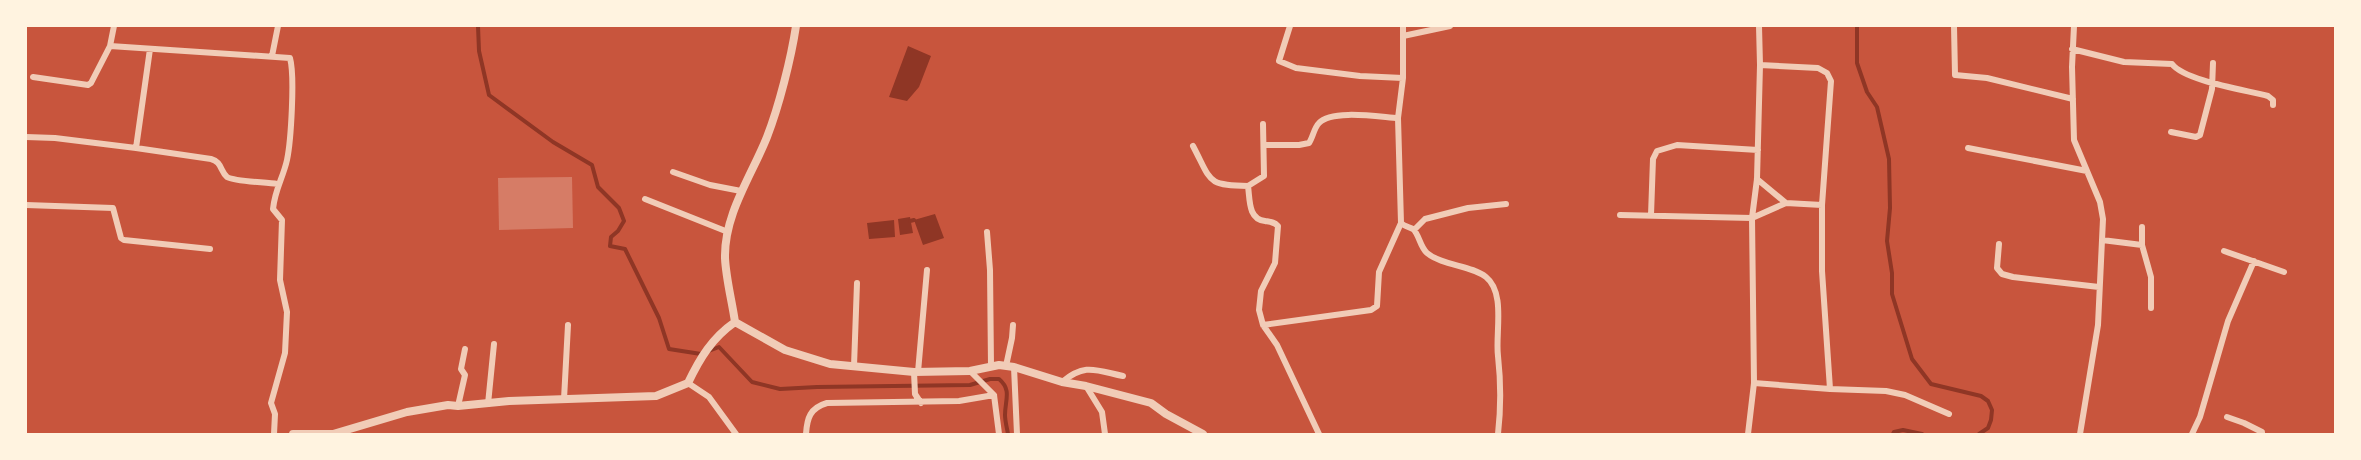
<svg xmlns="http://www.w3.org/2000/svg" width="2361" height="460" font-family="'Varela Round',sans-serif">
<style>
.water{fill:#8f3625}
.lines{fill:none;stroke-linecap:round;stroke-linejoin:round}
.stream{stroke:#8f3625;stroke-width:4}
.building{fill:#d67c66}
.minor{stroke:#f1ccb7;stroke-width:6}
.tertiary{stroke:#f1ccb7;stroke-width:8}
</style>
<rect width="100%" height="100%" fill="#c8553d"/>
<!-- water -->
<path class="water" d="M 908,46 L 931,56 L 919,87 L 907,101 L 889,97 Z
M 935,214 L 944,238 L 923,245 L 914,220 Z
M 910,217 L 913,233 L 900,235 L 898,219 Z
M 894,220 L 895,237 L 869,239 L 867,223 Z"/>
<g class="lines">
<!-- stream -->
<path class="stream" d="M 478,26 L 479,51 L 489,95 L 553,142 L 592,165 L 598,187 L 619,208 L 624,221 L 618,231 L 611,237 L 610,246 L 625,249 L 659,318 L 669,349 L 701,354 L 719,347 L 752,382 L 780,389 L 817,387 L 970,385 L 990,379 L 999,379 C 1012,390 1005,400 1005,415 C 1005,421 1007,428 1008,434
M 1857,26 L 1857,63 L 1867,92 L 1877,107 L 1889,159 L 1890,208 L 1887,241 L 1892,273 L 1892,294 L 1912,359 L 1931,384 L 1981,396 L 1988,401 L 1992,410 L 1991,420 L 1988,428 L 1979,434
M 910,221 L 914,220
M 1893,434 L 1894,432 L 1903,430 L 1922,434"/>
</g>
<!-- building -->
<path class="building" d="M 572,177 L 573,228 L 499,230 L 498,178 Z"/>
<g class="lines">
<!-- minor -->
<path class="minor" d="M 1290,26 L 1279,61 L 1296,68 L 1360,76 L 1403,78
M 1403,26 L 1403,78 L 1398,118 L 1401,223 C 1404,226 1409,227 1413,229 C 1419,234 1420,247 1427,253 C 1443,266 1471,265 1486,277 C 1506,293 1495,334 1498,356 C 1501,383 1501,408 1498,434
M 1954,26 L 1955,75 L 1987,78 L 2073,99
M 2074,26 L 2072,67 L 2074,140 L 2100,202 L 2103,219 L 2098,325 L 2080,434
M 1403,36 L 1450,26
M 110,46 L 114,26
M 2072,49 L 2124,62 L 2172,64 C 2185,81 2246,90 2268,96 L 2273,100 L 2273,105
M 272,56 L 278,26
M 1760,65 L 1818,68 L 1827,73 L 1831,81 L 1822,205 L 1822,271 L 1830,389
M 33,77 L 88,85 L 91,83 L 110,46 L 290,58 C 295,76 291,141 287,160 C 283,178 275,189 273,209 L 282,220 L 280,280 L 287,312 L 285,353 L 271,403 L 275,414 L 274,434
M 1263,124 L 1264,176 L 1248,186 C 1250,200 1248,219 1265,221 C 1271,222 1274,222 1278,226 L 1275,263 L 1261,291 L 1259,310 L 1263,325 L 1277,345 L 1319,434
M 2171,132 L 2196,137 L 2200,135 L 2212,89 L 2213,63
M 26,137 L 55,138 L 136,148 L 150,49
M 1265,145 L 1299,145 L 1309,143 C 1313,137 1314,128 1319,123 C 1332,109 1380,117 1398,118
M 1193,146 C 1212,182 1206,185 1248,186
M 136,148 L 211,159 C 222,162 220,171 227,177 C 235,182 267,182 277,184
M 1968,148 L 2087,171
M 673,172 L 710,185 L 741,191
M 1757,179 L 1786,203
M 645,199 L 728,232
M 26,205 L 113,208 L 121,238 L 124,240 L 210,249
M 1620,215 L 1752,218 L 1786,203 L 1822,205
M 1651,215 L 1653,159 L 1657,151 L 1677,145 L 1758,150
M 1414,230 L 1425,219 L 1468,208 L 1506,204
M 987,232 L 990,270 L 991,366
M 2102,240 L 2142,245 L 2142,227
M 1999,244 L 1997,268 L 2002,274 L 2013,277 L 2099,287
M 2142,245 L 2151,277 L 2151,308
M 2224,251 L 2284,272
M 1263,325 L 1371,310 L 1377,306 L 1379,272 L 1401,223
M 854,366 L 857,283
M 1006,366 L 1012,338 L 1013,325
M 1014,367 L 1017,434
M 970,371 L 994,395
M 914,372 L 915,394 L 921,403
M 918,372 L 927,270
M 1062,382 C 1085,363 1095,370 1123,376
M 688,383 L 709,397 L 736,434
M 1754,383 L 1830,389 L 1886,391 L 1905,395 L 1949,414
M 1086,386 L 1102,412 L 1105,434
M 564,399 L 568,325
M 488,404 L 494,344
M 458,406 L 465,375 L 461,369 L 465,349
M 2227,417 L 2244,423 L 2262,432 L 2262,434
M 806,434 C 807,418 810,408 827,403 L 959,401 L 994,395 L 999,434
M 1748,434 L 1754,383 L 1752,218 L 1757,179 L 1760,65 L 1759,26
M 2192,434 L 2200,417 L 2228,321 L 2254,261"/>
<!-- tertiary -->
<path class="tertiary" d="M 735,322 L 785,350 L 830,364 L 914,372 L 970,371 L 999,365 L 1014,367 L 1062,382 L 1086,386 L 1151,403 L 1166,414 L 1203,434
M 735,322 C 732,301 726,279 725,258 C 724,214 752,175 767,137 C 779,106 791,59 796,26
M 293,434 L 333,434 L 407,412 L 448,405 L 458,406 L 509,401 L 656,396 L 688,383 C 700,358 712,338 735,322"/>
</g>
<!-- border -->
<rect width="2361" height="460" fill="none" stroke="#fff3e0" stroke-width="54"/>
</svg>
